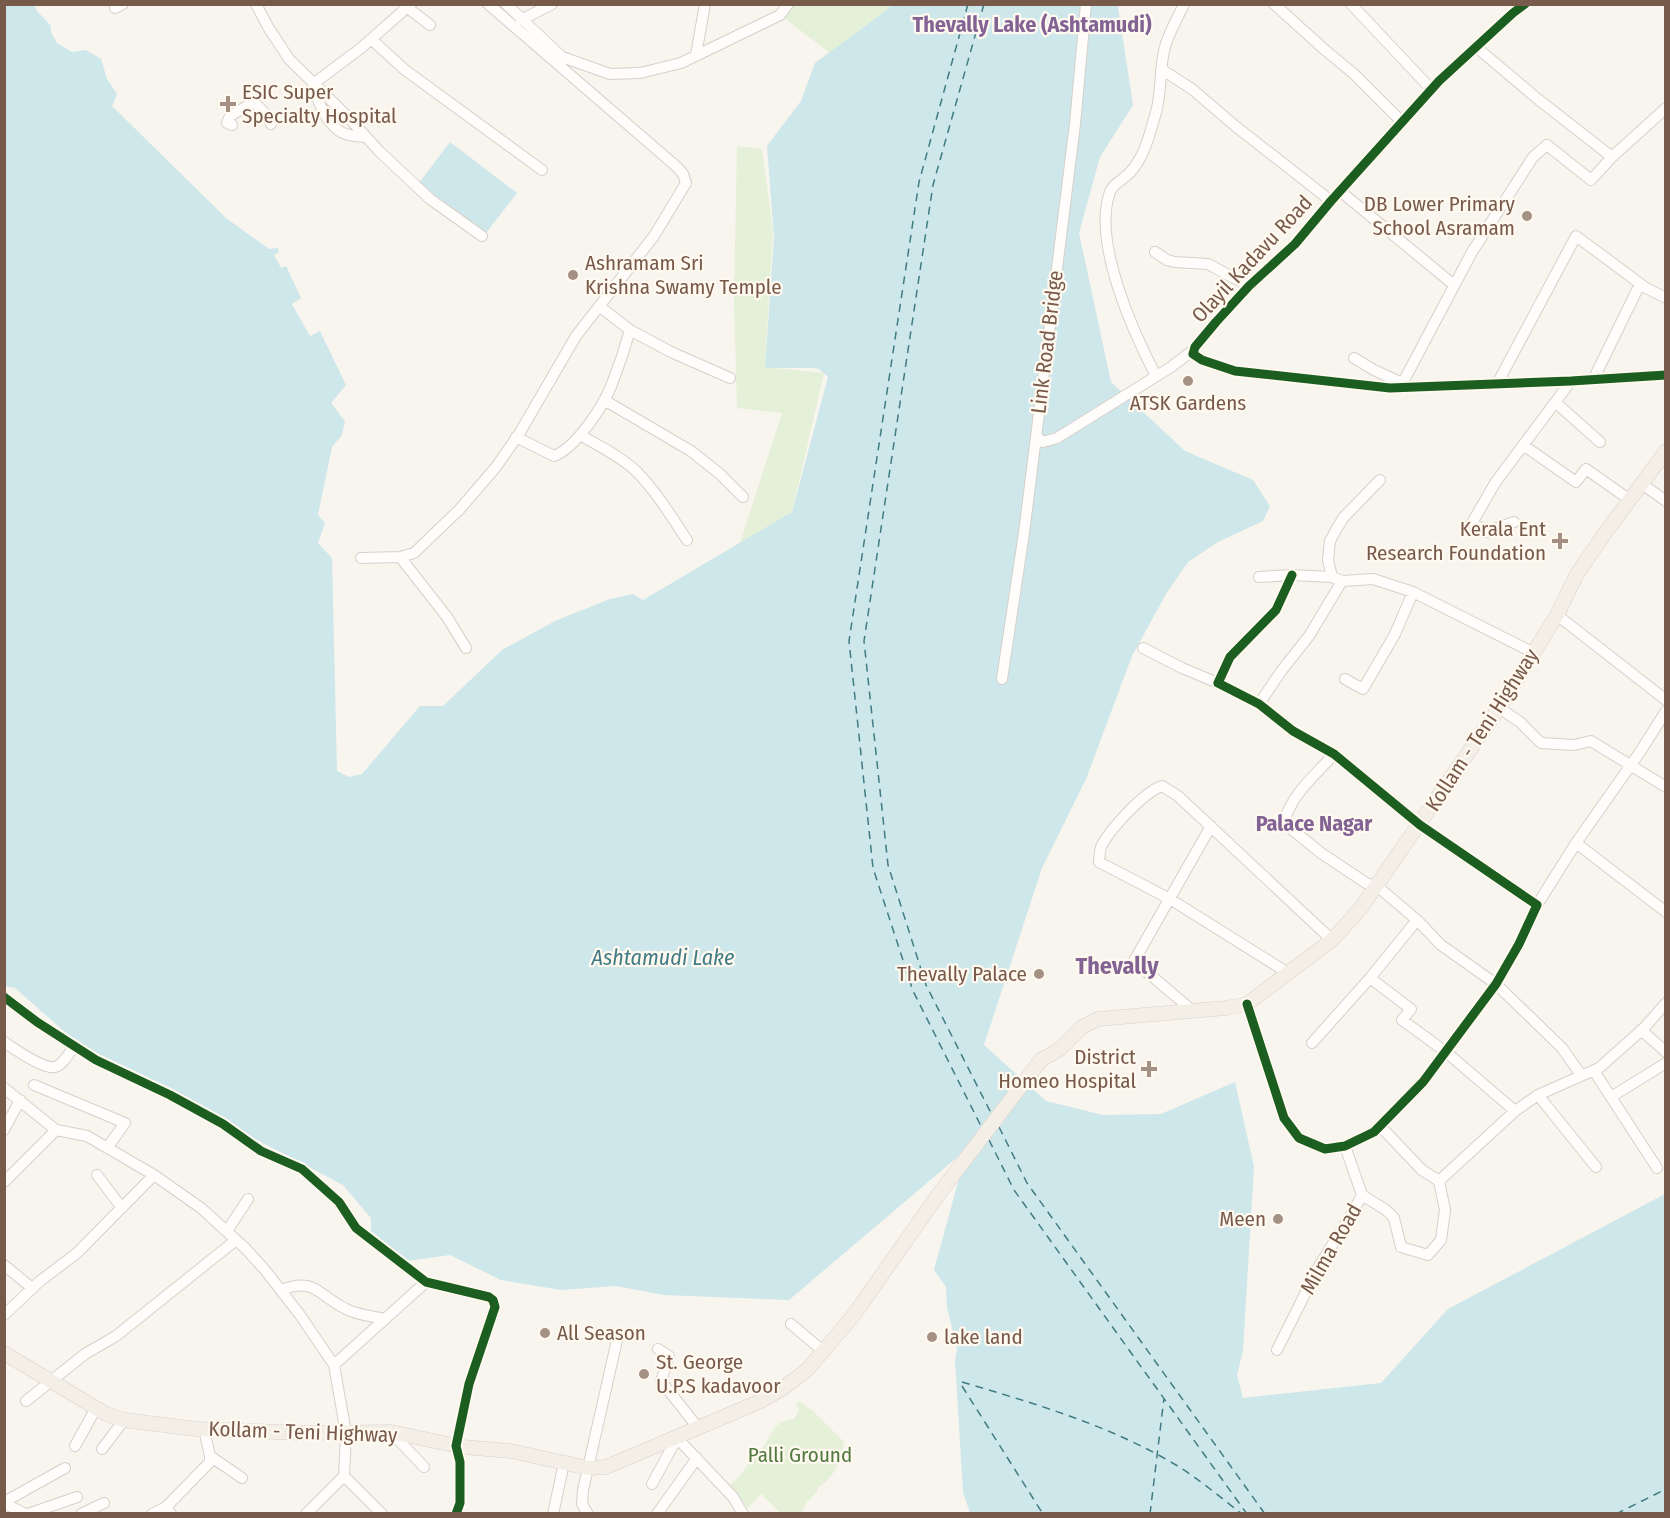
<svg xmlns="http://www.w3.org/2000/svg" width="1670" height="1518" font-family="'Fira Sans Condensed',sans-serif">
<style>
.green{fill:#e5f0d8}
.water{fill:#cee7ea}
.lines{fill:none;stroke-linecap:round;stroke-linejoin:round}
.ferry{stroke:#417b85;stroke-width:1.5;stroke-dasharray:8 6;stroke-linecap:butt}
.minor-casing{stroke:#d7d0ca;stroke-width:12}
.major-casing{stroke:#dad0ca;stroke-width:15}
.minor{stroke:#fefdfc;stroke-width:10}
.major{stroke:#f3eee6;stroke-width:14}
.cycleway-casing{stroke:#fff9f0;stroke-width:13}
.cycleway{stroke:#1b5e20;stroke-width:9}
.poi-dot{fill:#a59084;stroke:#fff9f0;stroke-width:2}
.labels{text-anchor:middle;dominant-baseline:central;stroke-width:4.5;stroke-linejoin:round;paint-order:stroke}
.poi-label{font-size:21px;fill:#785a4b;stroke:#fff9f0;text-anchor:start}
.street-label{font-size:21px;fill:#785a4b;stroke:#fff9f0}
.park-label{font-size:21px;fill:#527940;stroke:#fff9f0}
.neighbourhood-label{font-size:22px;font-weight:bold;fill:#836394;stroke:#fff9f0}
.water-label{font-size:22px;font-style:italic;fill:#417b85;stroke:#fff9f0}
.quarter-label{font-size:24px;font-weight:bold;fill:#836394;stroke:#fff9f0}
</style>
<rect width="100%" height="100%" fill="#f8f4ee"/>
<!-- green -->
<path class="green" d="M 793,5 L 891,5 L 888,10 L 830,53 L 783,17 Z
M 737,146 L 762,149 L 773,230 L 765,367 L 824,373 L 792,512 L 740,543 L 782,413 L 737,408 L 734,301 Z
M 800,1402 L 813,1411 L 844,1442 C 841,1460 835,1478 818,1487 L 817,1492 L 807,1502 L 801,1513 L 781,1513 L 761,1494 L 748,1508 L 730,1485 L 740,1476 L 751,1459 L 764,1446 L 775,1427 L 783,1421 L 794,1419 L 799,1410 L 796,1405 Z"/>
<!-- water -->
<path class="water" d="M 4,5 L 34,5 L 37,11 L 51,26 L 51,32 L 57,43 L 72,52 L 86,50 L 101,59 L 107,79 L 117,94 L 112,106 L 226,218 L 269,249 L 278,248 L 279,252 L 274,255 L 281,268 L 286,266 L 301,298 L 292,304 L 310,336 L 320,331 L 346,385 L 331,403 L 345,421 L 342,435 L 332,447 L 318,515 L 325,523 L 318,543 L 332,558 L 337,771 L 349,777 L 362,774 L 420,706 L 443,706 L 502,650 L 555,621 L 610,599 L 633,594 L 643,600 L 792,512 L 828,377 L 819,369 L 814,368 L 765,368 L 774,237 L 767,146 L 801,101 L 815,63 L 887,10 L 891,5 L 1121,5 L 1118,7 L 1133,105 L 1100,157 L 1079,233 L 1111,382 L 1185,451 L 1253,480 L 1270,506 L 1263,521 L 1218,542 L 1188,562 L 1166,594 L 1132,656 L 1086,779 L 1042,868 L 984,1045 L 1046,1101 L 1103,1115 L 1161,1114 L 1235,1082 L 1254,1167 L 1243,1350 L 1237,1375 L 1243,1398 L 1381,1383 L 1448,1309 L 1665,1194 L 1665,1513 L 970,1513 L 963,1492 L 955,1361 L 957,1349 L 947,1307 L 946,1287 L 934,1270 L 967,1149 L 789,1300 L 664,1295 L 616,1286 L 561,1290 L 501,1280 L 450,1255 L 408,1261 L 371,1235 L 371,1218 L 343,1185 L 109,1063 L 82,1047 L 15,988 L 5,986 Z
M 450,142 L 517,193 L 486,233 L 419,183 Z"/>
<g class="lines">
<!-- ferry -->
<path class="ferry" d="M 968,4 L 919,182 L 849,641 L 873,868 L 913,991 L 982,1128
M 984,4 L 933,185 L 864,641 L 888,865 L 926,985 L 992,1115
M 999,1127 L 1027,1183 L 1265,1514
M 989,1140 L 1014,1190 L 1247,1514
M 962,1382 C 1036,1404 1109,1425 1176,1465 C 1199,1479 1220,1497 1242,1514
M 962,1386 L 1043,1514
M 1150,1514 L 1164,1398
M 1616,1514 L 1666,1489"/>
<defs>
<path id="minor" d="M 256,4 L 268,27 L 289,59 L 350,119 L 379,151 L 430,199 L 482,236
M 506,4 L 562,57 L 610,74 L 640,73 L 681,63 L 780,15 L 788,4
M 1274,4 L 1325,50 L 1354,74 L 1402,122
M 1351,4 L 1431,89
M 1525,4 L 1513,13 L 1439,81 L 1331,201 L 1295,244 L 1249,286 L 1216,322 L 1195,347 L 1193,354 L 1202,360 L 1235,371 L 1390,388 L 1571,381 L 1666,375
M 404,5 L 430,25
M 115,8 L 123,4
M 521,20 L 552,4
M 371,39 L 405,70 L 542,170
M 1476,47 L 1539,100 L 1612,157
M 696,55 L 705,4
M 1161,69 L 1192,89 L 1234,125 L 1331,201
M 232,125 L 227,123 L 230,116 L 254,102 L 269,118 L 271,124
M 366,137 C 358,136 345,136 338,130 C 325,120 317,99 313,84 L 361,48 L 411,4
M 1340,191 L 1454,285
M 1155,252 L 1167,260 L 1175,262 L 1208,264 L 1249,286
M 599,306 L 630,330 L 671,352 L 730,378
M 1354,358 L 1374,370 L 1402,383
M 1156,376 C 1133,332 1092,241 1110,192 C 1114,183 1120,182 1126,176 C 1131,172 1137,164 1140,158 C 1147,147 1150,132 1154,119 C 1162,98 1159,73 1164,51 C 1167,35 1177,20 1184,4
M 1593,380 L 1640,284
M 1497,384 L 1576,236 L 1646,288 L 1666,298
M 1400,388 L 1472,252 L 1533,157 L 1547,145 L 1591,180 L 1612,157 L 1666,108
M 604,400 L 691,451 L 720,474 L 743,497
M 1555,402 L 1600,442
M 580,435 C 599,446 620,456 636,471 C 656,491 671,516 687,540
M 1036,436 L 1043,442 L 1057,438 L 1171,367 L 1192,351
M 516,437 L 554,456 C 576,448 604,405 612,384 C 619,366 625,348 630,330
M 1523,445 L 1576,482 L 1586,469 L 1630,500
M 1642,484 L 1666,501
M 1514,522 L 1487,532 L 1472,523 L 1495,483 L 1571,381
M 400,557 L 447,617 L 466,648
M 361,558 L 400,557 L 414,553 L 459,510 L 496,467 L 519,434 L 576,336 L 654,236 L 686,183 L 683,174 L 677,167 L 488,4
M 1259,577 L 1292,575 L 1332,577 L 1342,581 L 1373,579 L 1413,592 L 1534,653
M 1332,577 L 1328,560 L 1330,541 L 1337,528 L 1344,517 L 1380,480
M 1557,615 L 1666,700
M 1143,648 L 1182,668 L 1218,683
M 1002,679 L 1024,533 L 1075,124 L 1086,4
M 1345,679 L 1363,689 L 1395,634 L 1413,592
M 1259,704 L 1282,670 L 1309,636 L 1342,581
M 1499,708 L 1520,722 L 1541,743 L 1574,745 L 1591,741 L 1666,787
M 1666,711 L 1640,752 L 1576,843 L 1666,912
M 1334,754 C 1315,776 1291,794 1284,823 L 1321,853 L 1366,883 L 1377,886 L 1417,920 L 1441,945 L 1496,984 L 1562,1048 L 1581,1075
M 1537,905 L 1576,843
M 1288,973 L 1170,899 L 1099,862 C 1100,857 1099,852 1101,847 C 1109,830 1144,792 1162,786 L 1178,796 L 1332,940
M 1370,978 L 1411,1009 L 1402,1020 L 1446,1052 L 1515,1111
M 4,997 L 37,1022 L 96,1060 L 170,1095 L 223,1124 L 261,1151 L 302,1169 L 339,1202 L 356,1228 L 426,1282 L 489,1297 L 493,1300 L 495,1307 L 469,1384 L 456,1446 L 460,1462 L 460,1503 L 456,1514
M 1247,1004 L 1284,1118 L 1299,1138 L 1325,1149 L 1345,1146 L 1374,1132 L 1423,1082 L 1496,984 L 1519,944 L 1537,905 L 1420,825 L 1334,754 L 1293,731 L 1259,704 L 1218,683 L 1230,657 L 1276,610 L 1292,575
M 1193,1011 L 1134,961 L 1211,826
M 1641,1030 L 1666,1052
M 4,1042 C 15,1049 42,1069 55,1067 C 63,1065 70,1052 74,1046
M 1312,1043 L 1370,978 L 1417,920
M 1594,1071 L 1657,1168
M 34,1085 L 125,1123 L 107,1148
M 4,1088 L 56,1130 L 87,1136 L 154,1175 L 201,1208 L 246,1249 L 265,1270 L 300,1315 L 334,1365 L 346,1433 L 344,1476 L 306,1514
M 1538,1095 L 1596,1167
M 1611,1097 L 1666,1063
M 1380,1126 L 1422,1170 L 1439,1181
M 4,1130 L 20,1100
M 97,1175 L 122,1208
M 4,1182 L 56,1130
M 1362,1195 L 1386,1210 L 1394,1218 L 1401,1247 L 1428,1255 L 1441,1240 L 1445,1210 L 1439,1181 L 1515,1111 L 1538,1095 L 1599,1068 L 1644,1028 L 1666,1003
M 227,1231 L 248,1199
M 4,1265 L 32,1288
M 281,1290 C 315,1277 317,1294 344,1308 C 356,1315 371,1316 385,1319
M 4,1315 L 40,1281 L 77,1253 L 154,1175
M 791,1324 L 823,1351
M 658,1349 L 669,1356 L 661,1381 L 699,1429
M 1277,1350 L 1319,1266 L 1353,1212 L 1362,1195 L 1345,1146
M 334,1365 L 426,1282
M 26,1401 L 85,1354 L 116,1336 L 236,1240
M 391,1432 L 424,1467
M 75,1446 L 96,1408
M 102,1449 L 124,1420
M 210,1456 L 242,1478
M 344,1476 L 382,1514
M 652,1484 L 677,1438 L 733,1497 L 743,1514
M 4,1502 L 65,1468
M 4,1503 L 25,1514
M 28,1514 L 77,1497
M 81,1514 L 104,1503
M 152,1514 L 166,1507
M 171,1514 L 166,1507 L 210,1462 L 210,1456 L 204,1429
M 553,1514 L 564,1463
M 588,1514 L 582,1504 L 583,1490 L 617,1340
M 657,1514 L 697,1458"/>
<path id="major" d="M 4,1353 L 106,1414 L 124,1420 L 196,1429 L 305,1433 L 391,1432 L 463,1447 L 511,1451 L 588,1468 L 606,1467 L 761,1401 L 782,1389 L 807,1370 L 853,1316 L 938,1195 L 1041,1060 L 1060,1049 L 1082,1027 L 1098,1019 L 1226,1008 L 1247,1004 L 1332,940 L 1361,908 L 1499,708 L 1557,615 L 1577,574 L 1605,533 L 1666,451"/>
</defs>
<!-- minor casing -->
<use href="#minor" class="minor-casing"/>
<!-- major casing -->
<use href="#major" class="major-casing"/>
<!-- minor -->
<use href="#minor" class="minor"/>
<!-- major -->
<use href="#major" class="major"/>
<defs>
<path id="cycleway" d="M 1525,4 L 1513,13 L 1439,81 L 1331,201 L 1295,244 L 1249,286 L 1216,322 L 1195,347 L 1193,354 L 1202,360 L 1235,371 L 1390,388 L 1571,381 L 1666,375
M 4,997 L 37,1022 L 96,1060 L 170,1095 L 223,1124 L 261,1151 L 302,1169 L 339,1202 L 356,1228 L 426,1282 L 489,1297 L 493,1300 L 495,1307 L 469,1384 L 456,1446 L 460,1462 L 460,1503 L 456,1514
M 1247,1004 L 1284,1118 L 1299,1138 L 1325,1149 L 1345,1146 L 1374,1132 L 1423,1082 L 1496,984 L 1519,944 L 1537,905 L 1420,825 L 1334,754 L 1293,731 L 1259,704 L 1218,683 L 1230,657 L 1276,610 L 1292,575"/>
</defs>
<!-- cycleway casing -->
<use href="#cycleway" class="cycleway-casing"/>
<!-- cycleway -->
<use href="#cycleway" class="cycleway"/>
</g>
<!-- markers -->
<g class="poi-dot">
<path d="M225 95h6v6h6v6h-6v6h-6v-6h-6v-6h6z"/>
<circle cx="1527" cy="216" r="6"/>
<circle cx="573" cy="275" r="6"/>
<circle cx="1188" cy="381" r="6"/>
<path d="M1557 532h6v6h6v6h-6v6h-6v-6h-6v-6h6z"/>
<circle cx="1039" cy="974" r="6"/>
<path d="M1146 1060h6v6h6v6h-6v6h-6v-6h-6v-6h6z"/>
<circle cx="1278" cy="1219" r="6"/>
<circle cx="545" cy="1333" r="6"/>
<circle cx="932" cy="1337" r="6"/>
<circle cx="644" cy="1374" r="6"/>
</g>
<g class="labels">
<!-- poi labels -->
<g class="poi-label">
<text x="242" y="92">ESIC Super<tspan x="242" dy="24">Specialty Hospital</tspan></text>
<text x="1515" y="204" text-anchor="end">DB Lower Primary<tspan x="1515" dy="24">School Asramam</tspan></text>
<text x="585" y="263">Ashramam Sri<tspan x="585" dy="24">Krishna Swamy Temple</tspan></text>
<text x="1188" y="403" text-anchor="middle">ATSK Gardens</text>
<text x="1546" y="529" text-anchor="end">Kerala Ent<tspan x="1546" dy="24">Research Foundation</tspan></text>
<text x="1027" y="974" text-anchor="end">Thevally Palace</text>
<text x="1136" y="1057" text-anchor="end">District<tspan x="1136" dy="24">Homeo Hospital</tspan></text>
<text x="1266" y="1219" text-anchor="end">Meen</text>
<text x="557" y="1333">All Season</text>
<text x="944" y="1337">lake land</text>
<text x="656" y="1362">St. George<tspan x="656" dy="24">U.P.S kadavoor</tspan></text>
</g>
<!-- street labels -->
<g class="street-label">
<text transform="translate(1252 259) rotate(-47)">Olayil Kadavu Road</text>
<text transform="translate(1047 342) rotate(-83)">Link Road Bridge</text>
<text transform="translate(1482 730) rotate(-57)">Kollam - Teni Highway</text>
<text transform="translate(1331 1249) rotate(-60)">Milma Road</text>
<text transform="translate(303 1432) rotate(2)">Kollam - Teni Highway</text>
</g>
<!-- park labels -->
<g class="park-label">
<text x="800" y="1455">Palli Ground</text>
</g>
<!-- neighbourhood labels -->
<g class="neighbourhood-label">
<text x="1032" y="24">Thevally Lake (Ashtamudi)</text>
<text x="1314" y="823">Palace Nagar</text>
</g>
<!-- water labels -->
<g class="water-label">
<text x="663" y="957">Ashtamudi Lake</text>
</g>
<!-- quarter labels -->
<g class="quarter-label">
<text x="1117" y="966">Thevally</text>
</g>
</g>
<!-- border -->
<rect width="1670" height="1518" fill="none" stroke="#785a4b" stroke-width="12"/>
</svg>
